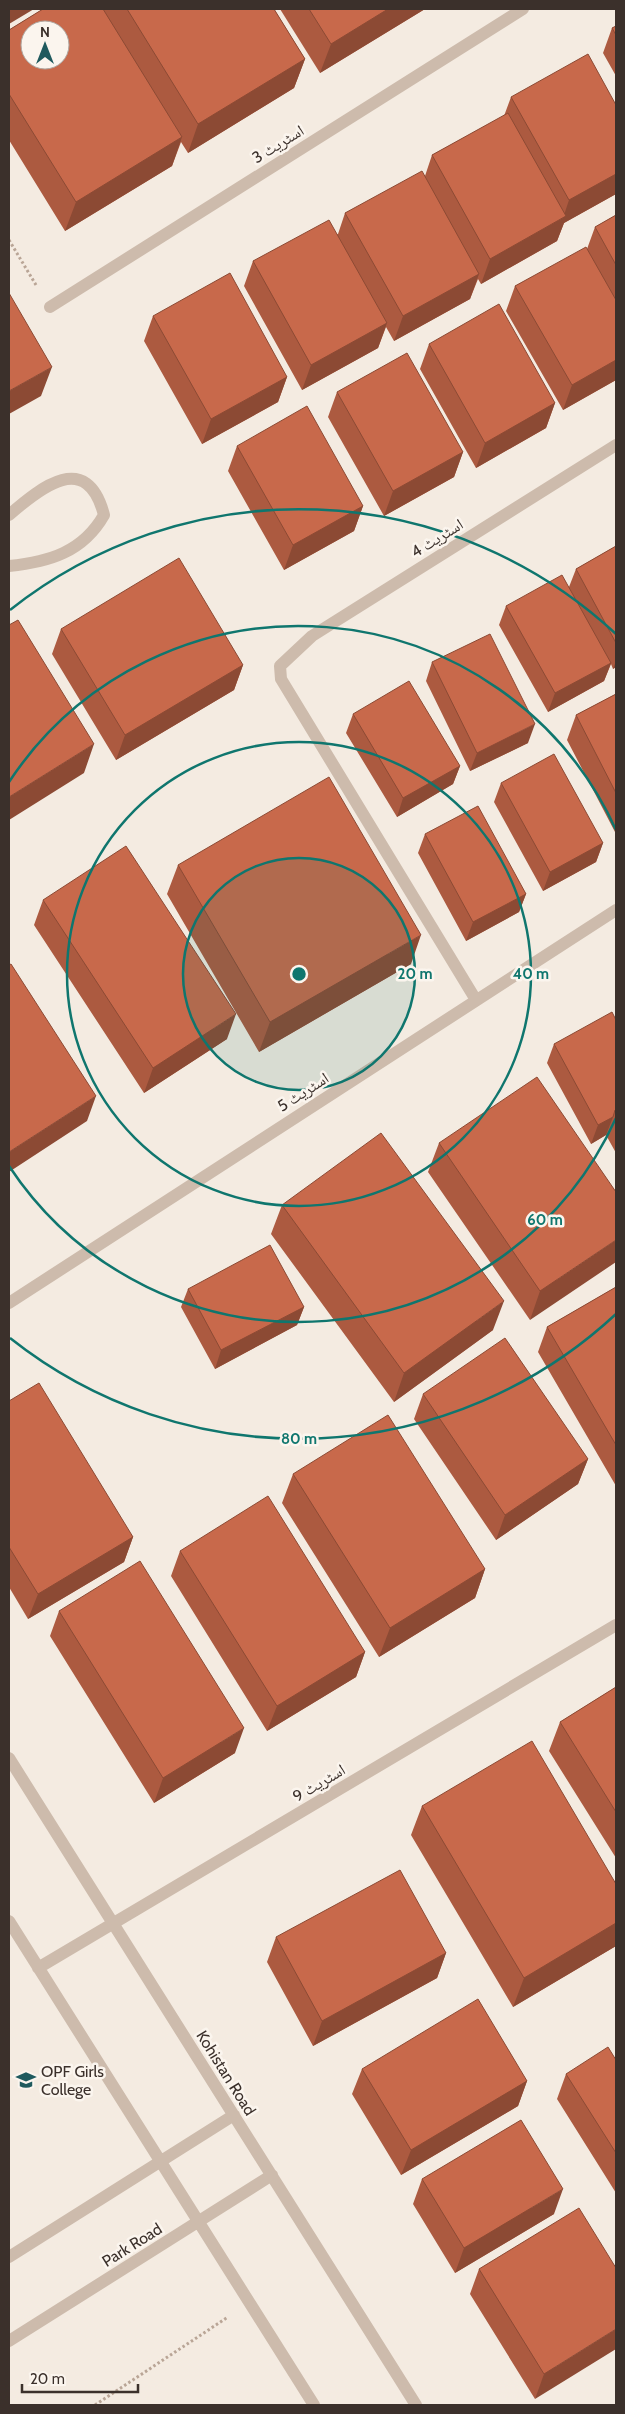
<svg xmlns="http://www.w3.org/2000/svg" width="625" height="2414" font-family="Cabin,'Noto Naskh Arabic',sans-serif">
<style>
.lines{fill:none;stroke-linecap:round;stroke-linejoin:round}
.path{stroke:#b9a596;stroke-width:3;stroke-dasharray:2.5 2.5;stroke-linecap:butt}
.minor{stroke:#cdbbac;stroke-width:12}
.wall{fill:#ac5a40}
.shaded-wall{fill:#8c4a34}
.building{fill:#c8694b;stroke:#8c4a34;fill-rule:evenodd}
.ring{fill:none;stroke:#0f766e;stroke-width:2.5}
.labels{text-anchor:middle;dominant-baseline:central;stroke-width:5;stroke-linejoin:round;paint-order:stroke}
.street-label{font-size:16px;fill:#3b302b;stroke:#fbf5ee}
.poi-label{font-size:16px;fill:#3b302b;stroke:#fbf5ee;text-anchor:start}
.centre{fill:#0f766e;stroke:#fbf5ee;stroke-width:2.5}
.ring-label{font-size:15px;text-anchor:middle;font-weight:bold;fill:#0f766e;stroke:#fbf5ee;stroke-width:5;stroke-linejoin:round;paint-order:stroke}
</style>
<rect width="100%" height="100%" fill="#f4ebe1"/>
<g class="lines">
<!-- path -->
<path class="path" d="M 9,240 L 36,285
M 95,2405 L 228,2317"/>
<!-- minor -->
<path class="minor" d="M 50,307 L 523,9
M 9,515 C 41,487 87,450 104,515 C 83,552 49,562 9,566
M 476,1000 L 281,679 L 280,666 L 312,636 L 616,445
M 9,1303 L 616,910
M 9,1758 L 416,2405
M 9,1921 L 314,2405
M 38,1968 L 616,1625
M 9,2257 L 234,2115
M 9,2341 L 272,2175"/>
</g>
<!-- wall -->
<path class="wall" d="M 43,9 L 274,9 L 305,59 L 294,88 L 188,153 L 181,142 L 172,166 L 65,231 L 9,140 L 9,30 Z
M 280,9 L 425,9 L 320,73 Z
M 616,26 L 616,76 L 603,53 L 612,28 Z
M 511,97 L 616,105 L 616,194 L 564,223 L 557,241 L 481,284 L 478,279 L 470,299 L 394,341 L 386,327 L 378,348 L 302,390 L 244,286 L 253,261 L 338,234 L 345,213 L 425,176 L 432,155 L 504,116 Z
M 616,215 L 616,380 L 563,410 L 506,311 L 515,286 L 587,249 L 595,227 Z
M 153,316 L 287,377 L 278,402 L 202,444 L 144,341 Z
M 429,344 L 555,403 L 546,428 L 476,468 L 420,369 Z
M 337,392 L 463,452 L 454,477 L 384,516 L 328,417 Z
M 237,446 L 363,506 L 354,531 L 284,570 L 228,471 Z
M 616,546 L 616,667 L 613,669 L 611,664 L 604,681 L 548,712 L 499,625 L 506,606 L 569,587 L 576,569 Z
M 61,629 L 243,665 L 234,690 L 116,760 L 52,654 Z
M 432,662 L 528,743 L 470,771 L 426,681 Z
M 616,694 L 616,831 L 615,832 L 567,740 L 576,715 Z
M 353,714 L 460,766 L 453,784 L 397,817 L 346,733 Z
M 501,783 L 603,843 L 596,862 L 543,891 L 494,802 Z
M 425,834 L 526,894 L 519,912 L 466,941 L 418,853 Z
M 178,865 L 411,964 L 259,1052 L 167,894 Z
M 43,900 L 227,1039 L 144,1093 L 34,925 Z
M 616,1020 L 616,1153 L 606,1135 L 591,1144 L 547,1063 L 554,1044 Z
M 439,1143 L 616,1192 L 530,1320 L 428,1172 Z
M 282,1205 L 493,1330 L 394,1402 L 271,1234 Z
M 616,1287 L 616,1486 L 538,1352 L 547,1327 Z
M 188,1289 L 304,1307 L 297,1325 L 215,1369 L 181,1307 Z
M 423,1394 L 588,1459 L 578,1484 L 496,1540 L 414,1419 Z
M 9,1401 L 133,1537 L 124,1562 L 28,1619 L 9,1587 Z
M 293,1474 L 485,1569 L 475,1598 L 379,1657 L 282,1503 Z
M 180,1551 L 365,1652 L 356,1677 L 267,1731 L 171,1576 Z
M 59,1611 L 235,1753 L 154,1803 L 50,1636 Z
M 616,1687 L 616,1858 L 549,1751 L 560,1722 Z
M 422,1806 L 616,1884 L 616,1946 L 513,2007 L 411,1835 Z
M 276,1937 L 446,1953 L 437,1978 L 313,2046 L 267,1962 Z
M 616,2060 L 616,2193 L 557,2099 L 566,2074 Z
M 362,2069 L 527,2081 L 518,2106 L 401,2175 L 352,2094 Z
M 422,2179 L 554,2214 L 455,2273 L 413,2204 Z
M 616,2268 L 535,2399 L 470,2294 L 479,2269 Z"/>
<!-- shaded-wall -->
<path class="shaded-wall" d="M 9,9 L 34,9 L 9,24 Z
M 388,9 L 425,9 L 320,73 L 331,44 Z
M 305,59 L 294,88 L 188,153 L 198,124 Z
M 182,137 L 172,166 L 65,231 L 76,202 Z
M 616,174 L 616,194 L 564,223 L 557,241 L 481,284 L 490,259 L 563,218 L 569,200 Z
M 479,274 L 470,299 L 394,341 L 403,316 Z
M 387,323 L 378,348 L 302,390 L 311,365 Z
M 616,360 L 616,380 L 563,410 L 572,385 Z
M 52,367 L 41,396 L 9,414 L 9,391 Z
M 287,377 L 278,402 L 202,444 L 211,419 Z
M 555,403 L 546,428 L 476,468 L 485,443 Z
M 463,452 L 454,477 L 384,516 L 393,491 Z
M 363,506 L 354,531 L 284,570 L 293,545 Z
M 616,661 L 616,667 L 613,669 Z
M 611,663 L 604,681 L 548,712 L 555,693 Z
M 243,665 L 234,690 L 116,760 L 125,735 Z
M 535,724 L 528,743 L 470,771 L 477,753 Z
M 94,744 L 84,773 L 9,820 L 9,797 Z
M 460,766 L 453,784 L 397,817 L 403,798 Z
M 603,843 L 596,862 L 543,891 L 550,872 Z
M 526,894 L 519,912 L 466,941 L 473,922 Z
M 421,935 L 411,964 L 259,1052 L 270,1022 Z
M 236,1014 L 227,1039 L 144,1093 L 153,1068 Z
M 96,1096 L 87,1121 L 9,1172 L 9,1152 Z
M 613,1117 L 606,1135 L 591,1144 L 598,1125 Z
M 616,1240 L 616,1262 L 530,1320 L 540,1291 Z
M 504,1301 L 493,1330 L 394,1402 L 404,1373 Z
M 304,1307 L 297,1325 L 215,1369 L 221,1350 Z
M 588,1459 L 578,1484 L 496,1540 L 505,1515 Z
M 133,1537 L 124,1562 L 28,1619 L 38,1594 Z
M 485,1569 L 475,1598 L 379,1657 L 390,1628 Z
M 365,1652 L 356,1677 L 267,1731 L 277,1706 Z
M 244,1728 L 235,1753 L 154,1803 L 163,1778 Z
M 616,1923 L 616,1946 L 513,2007 L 524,1978 Z
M 446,1953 L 437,1978 L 313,2046 L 322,2021 Z
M 527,2081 L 518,2106 L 401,2175 L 411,2150 Z
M 563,2189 L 554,2214 L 455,2273 L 464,2248 Z
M 616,2329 L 616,2349 L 535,2399 L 544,2374 Z"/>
<!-- building -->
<path class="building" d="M 43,9 L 103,9 L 182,137 L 76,202 L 9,94 L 9,30 ZM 30,30 L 60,30 L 60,60 L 30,60 Z
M 127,9 L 274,9 L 305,59 L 198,124 Z
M 309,9 L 388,9 L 331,44 Z
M 616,26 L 616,35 L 612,28 Z
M 588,54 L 616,105 L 616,174 L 569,200 L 511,97 Z
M 508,113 L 566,216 L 490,259 L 432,155 Z
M 422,171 L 479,274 L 403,316 L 345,213 Z
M 616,215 L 616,265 L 595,227 Z
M 329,220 L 387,323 L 311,365 L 253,261 Z
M 586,247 L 616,300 L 616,360 L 572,385 L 515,286 Z
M 230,273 L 287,377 L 211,419 L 153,316 Z
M 9,293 L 52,367 L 9,391 Z
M 499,304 L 555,403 L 485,443 L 429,344 Z
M 407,353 L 463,452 L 393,491 L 337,392 Z
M 307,406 L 363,506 L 293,545 L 237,446 Z
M 616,546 L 616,643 L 576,569 Z
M 179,558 L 243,665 L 125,735 L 61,629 Z
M 562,575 L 611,663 L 555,693 L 506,606 Z
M 18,620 L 94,744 L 9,797 L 9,625 Z
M 490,634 L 535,724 L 477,753 L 432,662 Z
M 409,681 L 460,766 L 403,798 L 353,714 Z
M 616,694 L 616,793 L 576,715 Z
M 554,754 L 603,843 L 550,872 L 501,783 Z
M 329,777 L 421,935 L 270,1022 L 178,865 Z
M 478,806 L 526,894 L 473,922 L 425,834 Z
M 126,846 L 236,1014 L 153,1068 L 43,900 Z
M 11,964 L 96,1096 L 9,1152 L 9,965 Z
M 612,1012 L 616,1020 L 616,1110 L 615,1110 L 613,1117 L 598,1125 L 554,1044 Z
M 537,1077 L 616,1192 L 616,1240 L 540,1291 L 439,1143 Z
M 381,1133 L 504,1301 L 404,1373 L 282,1205 Z
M 270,1245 L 304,1307 L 221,1350 L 188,1289 Z
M 616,1287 L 616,1445 L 547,1327 Z
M 505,1338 L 588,1459 L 505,1515 L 423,1394 Z
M 39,1383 L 133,1537 L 38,1594 L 9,1547 L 9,1401 Z
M 388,1415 L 485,1569 L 390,1628 L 293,1474 Z
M 268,1496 L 365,1652 L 277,1706 L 180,1551 Z
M 140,1561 L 244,1728 L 163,1778 L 59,1611 Z
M 616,1687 L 616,1812 L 560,1722 Z
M 532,1741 L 616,1884 L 616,1923 L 524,1978 L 422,1806 Z
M 400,1870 L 446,1953 L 322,2021 L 276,1937 Z
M 478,1999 L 527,2081 L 411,2150 L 362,2069 Z
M 608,2047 L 616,2060 L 616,2153 L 566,2074 Z
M 521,2120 L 563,2189 L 464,2248 L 422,2179 Z
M 579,2208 L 616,2268 L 616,2329 L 544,2374 L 479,2269 Z"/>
<!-- distance rings -->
<circle cx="299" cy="974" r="116" fill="#0f766e" fill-opacity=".12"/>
<g class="ring">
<circle cx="299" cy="974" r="116"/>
<circle cx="299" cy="974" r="232"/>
<path d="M616 1118A348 348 0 0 1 9 1166M9 782A348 348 0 0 1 616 830"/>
<path d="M616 1314A465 465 0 0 1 10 1338M10 610A465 465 0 0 1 616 634"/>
</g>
<!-- icons -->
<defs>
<symbol id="university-bare" viewBox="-9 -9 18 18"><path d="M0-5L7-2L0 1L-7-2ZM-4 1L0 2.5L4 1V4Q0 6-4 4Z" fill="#1f5a5e" stroke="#fbf5ee" stroke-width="2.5" paint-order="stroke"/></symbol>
</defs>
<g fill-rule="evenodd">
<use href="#university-bare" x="12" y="2066" width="28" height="28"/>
</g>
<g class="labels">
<!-- street labels -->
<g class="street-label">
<text transform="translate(278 144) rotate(-32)">اسٹریٹ 3</text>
<text transform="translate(437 538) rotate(-32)">اسٹریٹ 4</text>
<text transform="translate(303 1092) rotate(-33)">اسٹریٹ 5</text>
<text transform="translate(319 1783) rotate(-31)">اسٹریٹ 9</text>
<text transform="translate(226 2073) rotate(58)">Kohistan Road</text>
<text transform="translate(132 2245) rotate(-32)">Park Road</text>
</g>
<!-- poi labels -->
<g class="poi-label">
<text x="41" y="2071">OPF Girls<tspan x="41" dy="18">College</tspan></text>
</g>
</g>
<circle cx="299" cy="974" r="8" class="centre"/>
<g class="ring-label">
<text x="415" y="979">20 m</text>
<text x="531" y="979">40 m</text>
<text x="545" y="1225">60 m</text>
<text x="299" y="1444">80 m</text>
</g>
<!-- border -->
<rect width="625" height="2414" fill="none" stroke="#3b302b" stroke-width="20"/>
<!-- north arrow -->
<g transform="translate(45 45)"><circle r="24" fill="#fbf5ee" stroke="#aea6a0"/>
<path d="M0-4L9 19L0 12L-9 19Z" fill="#1f5a5e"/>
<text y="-8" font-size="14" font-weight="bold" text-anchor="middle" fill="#3b302b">N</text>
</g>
<!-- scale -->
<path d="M22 2384v8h116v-8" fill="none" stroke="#3b302b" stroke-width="2.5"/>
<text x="30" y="2384" font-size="15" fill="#3b302b" stroke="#fbf5ee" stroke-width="4" paint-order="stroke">20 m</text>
</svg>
